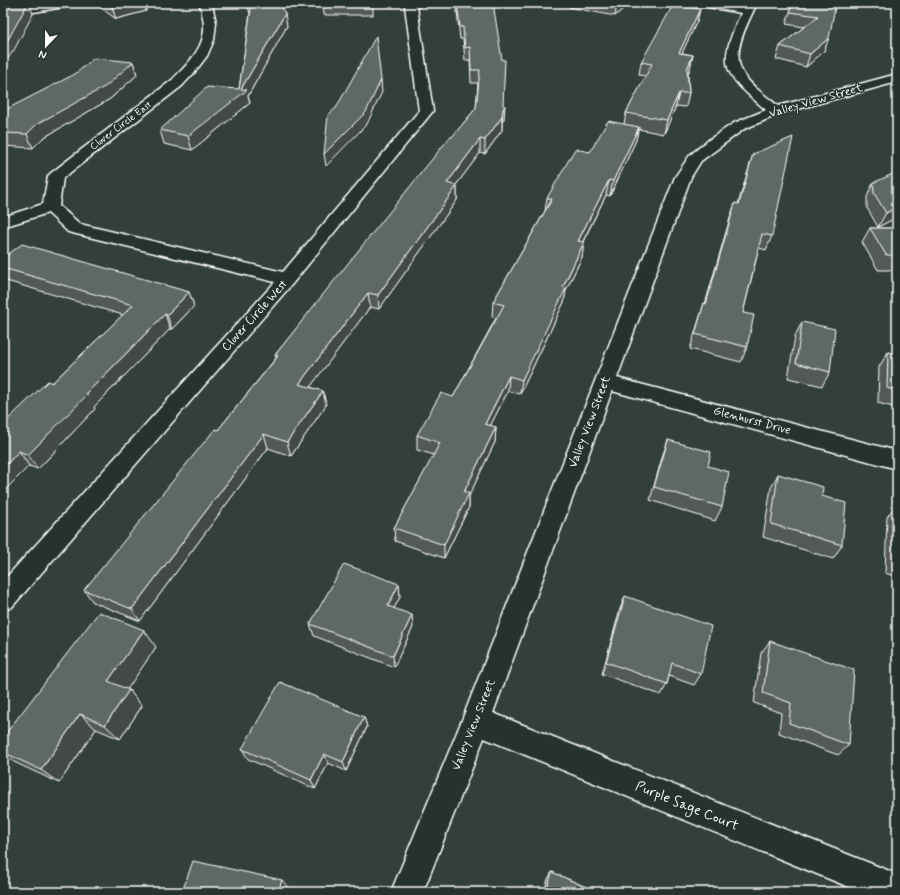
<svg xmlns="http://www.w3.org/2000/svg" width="900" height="895" font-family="Mynerve,sans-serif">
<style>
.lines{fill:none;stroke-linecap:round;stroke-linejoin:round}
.minor-casing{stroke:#fff;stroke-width:3}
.minor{fill:#26332d;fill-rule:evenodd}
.wall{fill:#525a56;stroke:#fff}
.shaded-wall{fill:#424a46;stroke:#fff}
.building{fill:#5f6964;stroke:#fff}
.labels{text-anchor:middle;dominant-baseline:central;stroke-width:3;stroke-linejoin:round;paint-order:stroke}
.far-street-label{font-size:10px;fill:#fff;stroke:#26332d}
.street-label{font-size:12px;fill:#fff;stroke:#26332d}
.near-street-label{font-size:14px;fill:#fff;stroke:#26332d}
</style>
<rect width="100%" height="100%" fill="#333f3a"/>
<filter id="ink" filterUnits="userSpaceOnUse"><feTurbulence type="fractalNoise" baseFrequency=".025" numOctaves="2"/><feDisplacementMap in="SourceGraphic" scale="8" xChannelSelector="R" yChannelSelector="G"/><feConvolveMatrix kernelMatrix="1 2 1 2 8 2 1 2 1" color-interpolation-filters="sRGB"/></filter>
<g filter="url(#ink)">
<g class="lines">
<defs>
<path id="minor" d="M 56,3 L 79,3 L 77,5 L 3,17 L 3,11 Z
M 198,3 L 212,4 L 216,23 L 214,40 L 207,56 L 194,73 L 182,86 L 63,178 L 59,206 L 80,224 L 283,272 L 419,111 L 405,6 L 408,3 L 422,3 L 417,7 L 433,111 L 293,283 L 12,607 L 3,611 L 3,581 L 275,282 L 68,232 L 48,213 L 3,227 L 3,217 L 43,204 L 48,176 L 51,173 L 172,80 C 189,63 209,44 203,18 C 202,12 202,7 198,3 Z
M 697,3 L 722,3 L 744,7 L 745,3 L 757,3 C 749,21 731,51 742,71 C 749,85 766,96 778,106 L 897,74 L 897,82 L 780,114 L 744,129 L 701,161 L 691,177 L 617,378 L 897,451 L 897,469 L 612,391 L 493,713 L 897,874 L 897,892 L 861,892 L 484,738 L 423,892 L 391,892 L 462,720 L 675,177 L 690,155 L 710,139 L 734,123 L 766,110 C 722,72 717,67 741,13 L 703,6 Z"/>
</defs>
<!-- minor casing -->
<use href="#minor" class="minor-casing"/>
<!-- minor -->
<use href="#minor" class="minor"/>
</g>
<!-- wall -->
<path class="wall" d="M 94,3 L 146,3 L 146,11 L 116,19 Z
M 246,3 L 278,3 L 287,26 L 248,96 L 250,103 L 192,150 L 164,144 L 160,130 L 239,89 L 250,13 Z
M 323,3 L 373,3 L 373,15 L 324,15 Z
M 456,3 L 493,3 L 504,119 L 502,122 L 502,130 L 485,154 L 480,153 L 456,185 L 457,186 L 457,200 L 379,309 L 370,307 L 310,387 L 323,391 L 326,405 L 291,456 L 268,448 L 140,621 L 93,602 L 84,590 L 218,430 L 276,358 L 275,355 L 476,108 L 478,83 L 471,83 L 470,60 L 465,60 L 463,39 L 460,39 Z
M 569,3 L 629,3 L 615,16 L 569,7 Z
M 793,3 L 830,3 L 824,51 L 806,67 L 776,59 L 780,46 L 804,27 L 786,24 Z
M 892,3 L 897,3 L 897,8 Z
M 700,9 L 697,21 L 682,53 L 693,55 L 690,68 L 688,74 L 689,93 L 686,107 L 676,106 L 664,134 L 638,129 L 636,140 L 610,196 L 606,195 L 583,242 L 584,242 L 582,257 L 566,290 L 564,302 L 520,394 L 508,391 L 490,426 L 496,427 L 495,442 L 469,496 L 469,507 L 444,558 L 395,541 L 394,528 L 434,455 L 417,450 L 417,435 L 453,397 L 496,318 L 492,317 L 493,302 L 545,211 L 547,198 L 590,152 L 624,124 L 626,113 L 646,76 L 639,75 L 641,62 Z
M 133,62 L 137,75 L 110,99 L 43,138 L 33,148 L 3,146 L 3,111 Z
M 753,154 L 772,236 L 766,250 L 759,248 L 743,313 L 747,347 L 741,362 L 690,349 L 704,303 L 705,304 L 730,218 L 735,203 L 738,204 Z
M 873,183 L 897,217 L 878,227 L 867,208 L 867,197 Z
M 870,228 L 897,228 L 897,270 L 878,270 L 862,242 Z
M 3,258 L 189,292 L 194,306 L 172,329 L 170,329 L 94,407 L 95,409 L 38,469 L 29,466 L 3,492 L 3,424 L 52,383 L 123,315 L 3,280 Z
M 802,322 L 830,372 L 822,386 L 788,378 L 795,336 Z
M 888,352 L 897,355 L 897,408 L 878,403 L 879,367 Z
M 668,440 L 708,466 L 722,507 L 715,521 L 650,500 L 663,454 Z
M 778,474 L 842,545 L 833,559 L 763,537 L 771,488 Z
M 897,503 L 897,577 L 885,573 L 887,517 Z
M 399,584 L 400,597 L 394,608 L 413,627 L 394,667 L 314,636 L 310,624 Z
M 625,596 L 701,674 L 694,685 L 669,676 L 667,684 L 661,695 L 602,674 L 620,609 Z
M 770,641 L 849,745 L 838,755 L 779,733 L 781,713 L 754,703 L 761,653 Z
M 156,647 L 127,689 L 129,690 L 142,706 L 120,739 L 96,729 L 59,783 L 14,762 L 3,754 L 3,737 Z
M 896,712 L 897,712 L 897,775 L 895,775 Z
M 364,717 L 367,727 L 346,771 L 328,763 L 315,789 L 248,759 L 242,749 Z
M 552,872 L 597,892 L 544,892 L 548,879 Z"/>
<!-- shaded-wall -->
<path class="shaded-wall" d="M 3,3 L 39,3 L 38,4 L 30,5 L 33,14 L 14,50 L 3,65 Z
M 126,3 L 146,3 L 146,11 L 116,19 L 112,7 Z
M 618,3 L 629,3 L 615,16 L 617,4 Z
M 700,9 L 697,21 L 676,66 L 679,53 Z
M 285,14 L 287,26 L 248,96 L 250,103 L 192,150 L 188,136 L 241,89 Z
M 829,38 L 824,51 L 806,67 L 810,54 Z
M 693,55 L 690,68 L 684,83 L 687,69 Z
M 133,62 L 137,75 L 110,99 L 43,138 L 33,148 L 27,134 L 37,124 Z
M 381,80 L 382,92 L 367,124 L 326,166 L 324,154 Z
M 679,93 L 676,106 L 664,134 L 667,120 Z
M 505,106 L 504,119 L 502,122 L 503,109 Z
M 502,117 L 502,130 L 485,154 L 485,140 Z
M 639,127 L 636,140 L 610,196 L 613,181 Z
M 480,139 L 480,153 L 447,197 L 447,183 Z
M 609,180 L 606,195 L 576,255 L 578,241 Z
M 457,186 L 457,200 L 379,309 L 378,295 Z
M 897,207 L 897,217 L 878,227 L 886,213 Z
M 584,242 L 582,257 L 566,290 L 564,302 L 520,394 L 522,380 L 563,287 Z
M 189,292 L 194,306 L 172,329 L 167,315 Z
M 368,293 L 370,307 L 302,398 L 299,384 Z
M 165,314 L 170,329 L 94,407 L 95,409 L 38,469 L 28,455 L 86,394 Z
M 509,376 L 508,391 L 484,438 L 485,424 Z
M 323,391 L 326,405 L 291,456 L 287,442 Z
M 496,427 L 495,442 L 469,496 L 469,507 L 444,558 L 444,545 L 464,492 Z
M 264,434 L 268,448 L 140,621 L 132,609 Z
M 19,451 L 29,466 L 3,492 L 3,468 Z
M 399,584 L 400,597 L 389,618 L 388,606 Z
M 412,615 L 413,627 L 394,667 L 393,656 Z
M 144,630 L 156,647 L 122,697 L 108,681 Z
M 129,690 L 142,706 L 120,739 L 105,725 Z
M 80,714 L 96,729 L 59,783 L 41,770 Z
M 364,717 L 367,727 L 346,771 L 343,762 Z
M 324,754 L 328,763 L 315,789 L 311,780 Z
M 282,880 L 287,886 L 286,892 L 278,892 Z"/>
<!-- building -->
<path class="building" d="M 18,3 L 28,3 L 9,38 L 3,45 L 3,5 Z
M 107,3 L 126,3 L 112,7 Z
M 249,3 L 278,3 L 282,7 L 285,14 L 241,89 L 247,90 L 188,136 L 160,130 L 207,87 L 239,89 L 251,8 Z
M 457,3 L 493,3 L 502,60 L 505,60 L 503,105 L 505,106 L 503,109 L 502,117 L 485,140 L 480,139 L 447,183 L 457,186 L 378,295 L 368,293 L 299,384 L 323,391 L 287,442 L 264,434 L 132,609 L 84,590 L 215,429 L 218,430 L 278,356 L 275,355 L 325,292 L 450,137 L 452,137 L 476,108 L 480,70 L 471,70 L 470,47 L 465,48 L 463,27 L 460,27 Z
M 793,3 L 830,3 L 830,6 L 833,3 L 836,3 L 829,38 L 810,54 L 780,46 L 818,16 L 790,12 Z
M 673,5 L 700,9 L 679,53 L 693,55 L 687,69 L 689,93 L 679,93 L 667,120 L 626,113 L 652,64 L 641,62 Z
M 376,36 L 381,80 L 366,112 L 324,154 L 328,115 L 336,108 Z
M 94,58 L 133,62 L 106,86 L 37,124 L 27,134 L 3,133 L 3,111 L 75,74 Z
M 608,121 L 639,127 L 613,181 L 609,180 L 578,241 L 584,242 L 563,287 L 566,288 L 522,380 L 509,376 L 485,424 L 496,427 L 464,492 L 469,493 L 444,545 L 394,528 L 440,443 L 417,435 L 441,393 L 453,397 L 504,305 L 493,302 L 552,199 L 547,198 L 575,149 L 590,152 Z
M 793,137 L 772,236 L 762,234 L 743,313 L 754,315 L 747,347 L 695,334 L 704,303 L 706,304 L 735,203 L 739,204 L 753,154 Z
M 897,172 L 897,207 L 886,213 L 874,193 L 873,183 Z
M 870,228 L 897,228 L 897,255 L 886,255 Z
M 22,244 L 189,292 L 167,315 L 165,314 L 86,394 L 88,394 L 28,455 L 19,451 L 3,468 L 3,424 L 48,381 L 52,383 L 133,305 L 3,268 L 3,258 Z
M 802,322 L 835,329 L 830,372 L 796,363 Z
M 888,352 L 897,355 L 897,391 L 887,388 Z
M 668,440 L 711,452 L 708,466 L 729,472 L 722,507 L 654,487 Z
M 778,474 L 823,487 L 822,496 L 846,503 L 842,545 L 771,524 Z
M 897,512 L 897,561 L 896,560 Z
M 344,564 L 399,584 L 388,606 L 412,615 L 393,656 L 310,624 Z
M 625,596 L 711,626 L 701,674 L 672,663 L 667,684 L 606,662 Z
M 99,612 L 144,630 L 108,681 L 129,690 L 105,725 L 80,714 L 41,770 L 3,752 L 3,737 Z
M 770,641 L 854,670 L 849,745 L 789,723 L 791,703 L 763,693 Z
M 280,682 L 364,717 L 343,762 L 324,754 L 311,780 L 242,749 Z
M 193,861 L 282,880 L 278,892 L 182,892 Z
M 552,872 L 597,892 L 546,892 Z"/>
</g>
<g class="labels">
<!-- far-street labels -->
<g class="far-street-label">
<text transform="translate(121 126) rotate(-37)">Clover Circle East</text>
</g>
<!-- street labels -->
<g class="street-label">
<text transform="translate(816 101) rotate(-16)">Valley View Street</text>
<text transform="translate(255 316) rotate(-48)">Clover Circle West</text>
<text transform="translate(752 421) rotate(15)">Glenhurst Drive</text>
<text transform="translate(590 422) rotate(-69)">Valley View Street</text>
<text transform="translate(474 725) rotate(-68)">Valley View Street</text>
</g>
<!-- near-street labels -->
<g class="near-street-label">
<text transform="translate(687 806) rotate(22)">Purple Sage Court</text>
</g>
</g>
<!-- margin -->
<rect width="900" height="895" fill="none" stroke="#26332d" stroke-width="16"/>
<rect x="8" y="8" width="884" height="879" fill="none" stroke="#fff" stroke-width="1.5" filter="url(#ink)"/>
<!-- north arrow -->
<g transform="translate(46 46) rotate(202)" stroke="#26332d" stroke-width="3" paint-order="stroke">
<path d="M0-3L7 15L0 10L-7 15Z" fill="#ffffff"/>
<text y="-6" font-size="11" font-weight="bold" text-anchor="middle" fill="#ffffff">N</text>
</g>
</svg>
